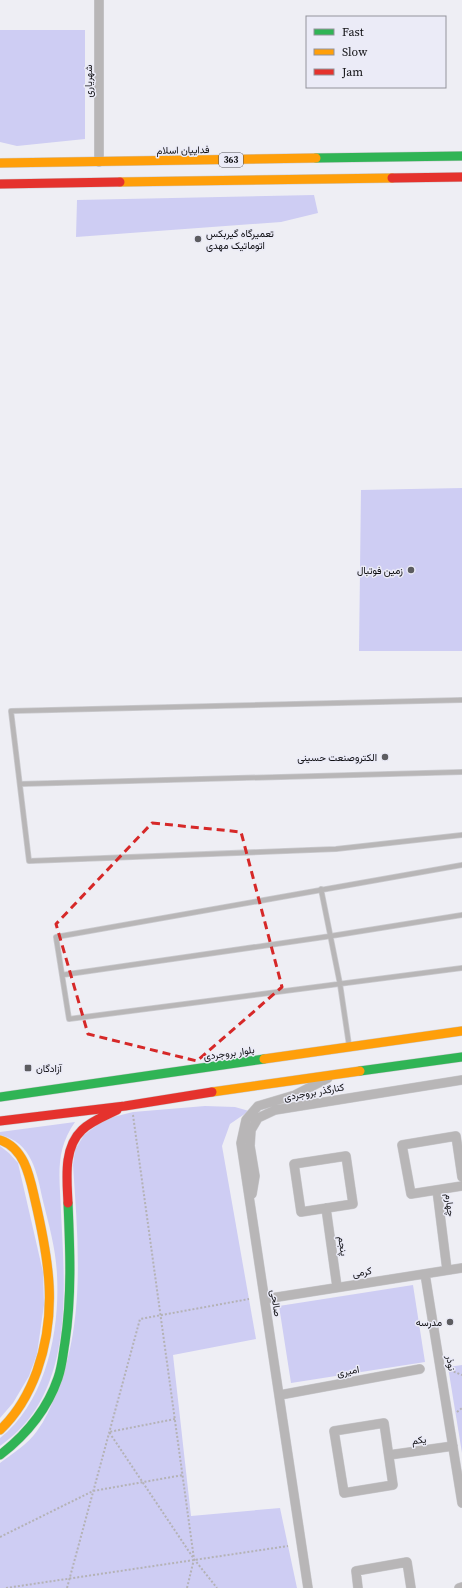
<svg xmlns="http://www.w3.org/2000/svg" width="462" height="1588" font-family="'Source Serif 4',Vazirmatn,serif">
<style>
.green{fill:#cecdf3}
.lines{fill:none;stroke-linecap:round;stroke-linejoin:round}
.lane-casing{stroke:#cbcbcf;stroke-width:6}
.street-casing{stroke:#cbcbcf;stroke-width:10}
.fast-casing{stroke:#cbcbcf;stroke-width:10}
.slow-casing{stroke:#cbcbcf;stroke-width:10}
.jam-casing{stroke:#cbcbcf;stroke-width:10}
.path{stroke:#b4b2b5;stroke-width:2;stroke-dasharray:2 2;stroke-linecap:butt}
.lane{stroke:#b8b6b7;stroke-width:4.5}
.street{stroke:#b8b6b7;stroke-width:9}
.fast{stroke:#30b455;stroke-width:9}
.slow{stroke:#ff9f0a;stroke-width:9}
.jam{stroke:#e5322d;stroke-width:9}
.marked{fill:none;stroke:#d62828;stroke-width:3;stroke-dasharray:8 5;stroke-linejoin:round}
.poi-dot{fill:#5c5c60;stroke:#ebebf7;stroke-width:1.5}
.labels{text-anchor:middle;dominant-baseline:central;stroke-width:3;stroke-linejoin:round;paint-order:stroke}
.shield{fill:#ebebf7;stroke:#505056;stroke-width:1}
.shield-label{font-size:9px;font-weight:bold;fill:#0e0e11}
.street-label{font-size:10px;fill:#0e0e11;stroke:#ebebf7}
.poi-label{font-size:10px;fill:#0e0e11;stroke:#ebebf7;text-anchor:end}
</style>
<rect width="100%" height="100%" fill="#eeeef4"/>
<!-- green -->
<path class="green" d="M 0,30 L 85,30 L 85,139 L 17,146 L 0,142 Z
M 314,195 L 318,213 L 281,222 L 76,237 L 77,200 Z
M 462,488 L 462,651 L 359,651 L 361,490 Z
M 205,1106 L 235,1107 L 249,1111 L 230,1124 L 222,1146 L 256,1339 L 173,1355 L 191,1516 L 280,1508 L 297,1588 L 0,1588 L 0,1463 C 12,1454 28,1444 37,1431 C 45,1420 51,1407 56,1394 C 86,1322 78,1241 73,1165 L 75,1150 L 84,1135 L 105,1119 L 133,1112 Z
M 75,1122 C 54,1152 60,1178 61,1212 C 65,1291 75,1395 0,1446 L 0,1438 C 46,1402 60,1331 57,1275 C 56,1250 49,1225 43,1201 C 37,1173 32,1142 0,1135 L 0,1132 Z
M 0,1146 L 9,1153 L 18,1163 L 43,1272 L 44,1305 L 37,1354 L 29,1376 L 13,1403 L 0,1418 Z
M 413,1285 L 425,1362 L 291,1383 L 279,1306 Z
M 462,1365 L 462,1453 L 448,1367 Z"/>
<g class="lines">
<defs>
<path id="lane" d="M 462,700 L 11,711 L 29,861 L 336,849 L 462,835
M 20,784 L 462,772
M 462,865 L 56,937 L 69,1019 L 462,968
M 321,889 L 340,984 L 349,1045
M 62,975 L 331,936 L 462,915"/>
<path id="street" d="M 99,162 L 99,0
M 346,1156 L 353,1204 L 301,1212 L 294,1164 Z
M 462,1177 L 456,1136 L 402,1145 L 411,1194 L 462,1186
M 437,1190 L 447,1270
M 252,1194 L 255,1176 L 250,1146 L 251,1130 L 258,1118 L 275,1110 L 462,1080
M 326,1208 L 337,1287
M 425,1274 L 462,1503
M 265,1299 L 462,1268
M 280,1395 L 420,1369
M 384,1423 L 393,1485 L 344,1493 L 334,1431 Z
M 389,1455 L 453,1446
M 308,1588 L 241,1143 L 246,1120 L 258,1106 L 295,1095 L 328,1078
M 358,1588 L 356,1571 L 407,1562 L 411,1588
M 459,1588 L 462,1587"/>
<path id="fast" d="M 316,158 L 462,156
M 360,1071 L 462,1057
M 0,1097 L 264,1059
M 0,1455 C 26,1435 47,1410 58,1378 C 62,1367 63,1354 65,1342 C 72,1296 70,1249 68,1203"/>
<path id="slow" d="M 0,163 L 316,158
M 120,182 L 392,178
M 264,1059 L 462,1031
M 212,1092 L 360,1071
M 0,1140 C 25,1148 30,1178 35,1200 C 49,1260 58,1312 37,1371 C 29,1393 17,1414 0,1430"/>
<path id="jam" d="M 392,178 L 462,177
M 0,184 L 120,182
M 0,1121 L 125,1106 L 212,1092
M 68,1203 C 67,1179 63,1148 82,1130 C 91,1121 105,1116 117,1110"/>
</defs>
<!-- lane casing -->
<use href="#lane" class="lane-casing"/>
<!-- street casing -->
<use href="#street" class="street-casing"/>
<!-- fast casing -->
<use href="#fast" class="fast-casing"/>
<!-- slow casing -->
<use href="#slow" class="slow-casing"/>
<!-- jam casing -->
<use href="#jam" class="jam-casing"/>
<!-- path -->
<path class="path" d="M 133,1115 L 194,1559 L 187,1588
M 450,1370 L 462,1375
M 457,1412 L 462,1408
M 175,1419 L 109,1432 L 194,1559 L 217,1588
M 0,1537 L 93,1491 L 183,1475
M 6,1588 L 288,1546
M 67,1588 L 140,1319 L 249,1299"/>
<!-- lane -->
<use href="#lane" class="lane"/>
<!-- street -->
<use href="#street" class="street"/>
<!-- fast -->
<use href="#fast" class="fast"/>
<!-- slow -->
<use href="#slow" class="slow"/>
<!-- jam -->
<use href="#jam" class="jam"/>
</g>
<!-- marked area -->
<path class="marked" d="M 152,823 L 241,832 L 282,987 L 197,1061 L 88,1034 L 56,924 Z"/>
<!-- markers -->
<g class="poi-dot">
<circle cx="198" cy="239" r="4"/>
<circle cx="411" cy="570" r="4"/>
<circle cx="385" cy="757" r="4"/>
<rect x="24" y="1064" width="8" height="8" rx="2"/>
<circle cx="450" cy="1322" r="4"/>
</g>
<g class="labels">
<!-- shield labels -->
<rect class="shield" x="219" y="153" width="24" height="14" rx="3"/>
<g class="shield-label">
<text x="231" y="160">363</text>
</g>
<!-- street labels -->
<g class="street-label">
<text transform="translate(88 81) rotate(-90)">شهریاری</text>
<text transform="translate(183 150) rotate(-1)">فداییان اسلام</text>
<text transform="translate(229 1053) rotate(-8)">بلوار بروجردی</text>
<text transform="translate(314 1092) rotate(-10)">کنارگذر بروجردی</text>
<text transform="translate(450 1205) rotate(83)">چهارم</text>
<text transform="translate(343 1246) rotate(82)">پنجم</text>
<text transform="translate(362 1272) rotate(-9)">کرمی</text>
<text transform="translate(276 1303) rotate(81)">صالحی</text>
<text transform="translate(451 1363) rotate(81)">نوذر</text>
<text transform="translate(348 1371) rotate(-10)">امیری</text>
<text transform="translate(419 1440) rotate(-8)">یکم</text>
</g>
<!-- poi labels -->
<g class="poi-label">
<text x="206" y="233" text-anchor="start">تعمیرگاه گیربکس<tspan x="206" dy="12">اتوماتیک مهدی</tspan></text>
<text x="403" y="570">زمین فوتبال</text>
<text x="377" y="757">الکتروصنعت حسینی</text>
<text x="36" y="1068" text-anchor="start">آزادگان</text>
<text x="442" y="1322">مدرسه</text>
</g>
</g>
<!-- legend -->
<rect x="306" y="16" width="140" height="72" fill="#ebebf7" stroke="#93939b"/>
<rect x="314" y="29" width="20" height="6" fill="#30b455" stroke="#93939b"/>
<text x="342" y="36" font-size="12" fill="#0e0e11">Fast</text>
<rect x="314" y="49" width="20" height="6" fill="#ff9f0a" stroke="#93939b"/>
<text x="342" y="56" font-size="12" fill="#0e0e11">Slow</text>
<rect x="314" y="69" width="20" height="6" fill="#e5322d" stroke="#93939b"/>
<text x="342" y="76" font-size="12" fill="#0e0e11">Jam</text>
</svg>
